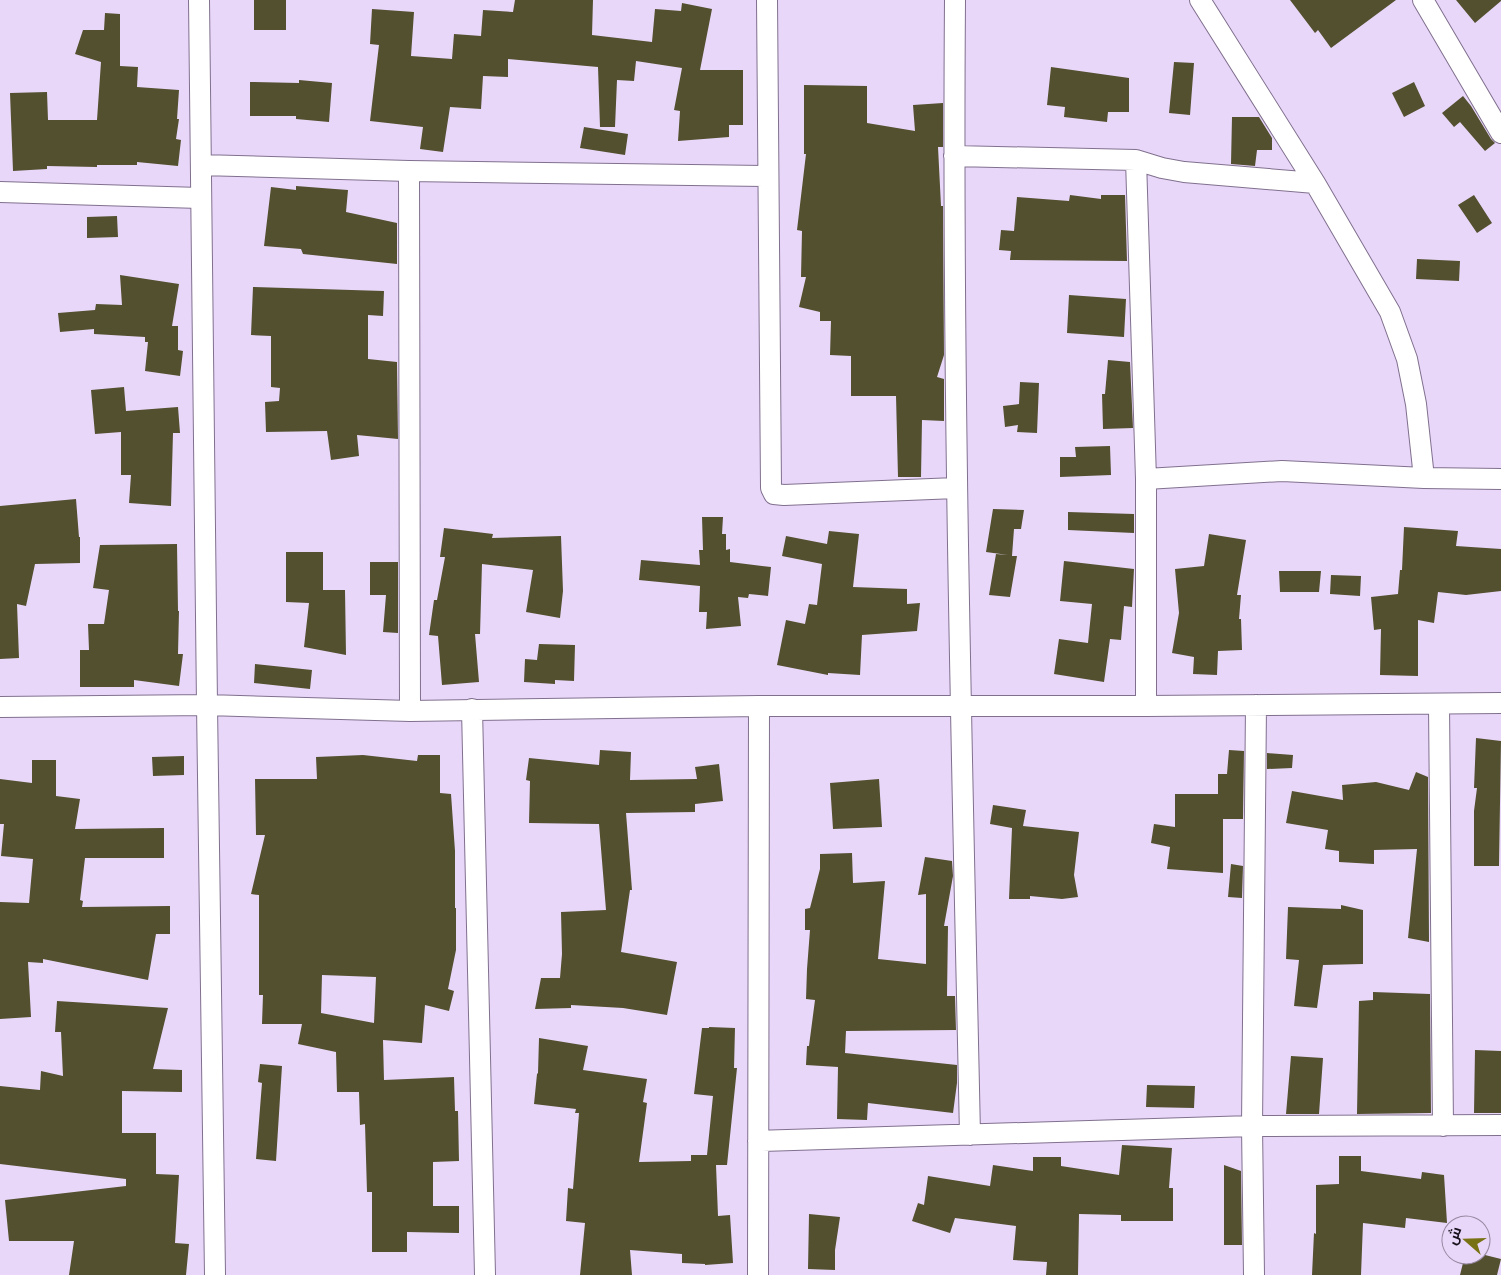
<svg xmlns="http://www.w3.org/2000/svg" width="1501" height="1275" font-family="Commissioner,Cairo,sans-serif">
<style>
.building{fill:#52502f;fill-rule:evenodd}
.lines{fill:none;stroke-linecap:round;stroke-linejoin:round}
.minor-casing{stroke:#80708e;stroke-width:22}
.minor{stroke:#fff;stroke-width:20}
</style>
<rect width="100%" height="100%" fill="#e9d7f9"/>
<!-- building -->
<path class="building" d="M 254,0 L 286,0 L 286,30 L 254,30 Z
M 515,0 L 593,0 L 592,35 L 652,42 L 655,9 L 681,11 L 682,3 L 712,9 L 700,70 L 743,70 L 743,125 L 729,125 L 729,137 L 678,141 L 680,111 L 674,110 L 682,68 L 636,61 L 634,81 L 617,80 L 615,127 L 600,127 L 598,67 L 508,59 L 508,77 L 483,76 L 481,109 L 450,107 L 443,152 L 420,149 L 423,127 L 370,121 L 379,45 L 370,44 L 372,9 L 414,12 L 411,56 L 452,59 L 454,34 L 481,36 L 483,10 L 513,12 Z
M 1290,0 L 1396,0 L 1331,48 L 1318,30 L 1315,33 Z
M 1456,0 L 1501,0 L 1501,1 L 1475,23 Z
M 105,13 L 120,14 L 120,66 L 138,67 L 137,87 L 179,90 L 177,119 L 179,119 L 176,139 L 181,140 L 178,166 L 137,162 L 137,165 L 97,165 L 97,167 L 47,166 L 47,169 L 13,171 L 10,93 L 47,92 L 48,120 L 97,120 L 101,62 L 75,54 L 83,30 L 104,30 Z
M 1174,62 L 1194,63 L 1190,115 L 1169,113 Z
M 1051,67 L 1129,78 L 1129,112 L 1108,112 L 1107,122 L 1064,117 L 1065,107 L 1047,105 Z
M 299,80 L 332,83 L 329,122 L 296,119 L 296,116 L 250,116 L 250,82 L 299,83 Z
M 1414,82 L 1425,106 L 1404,117 L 1392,93 Z
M 804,85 L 867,86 L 867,123 L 915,131 L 913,105 L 943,103 L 943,147 L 938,147 L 941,206 L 943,206 L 944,355 L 937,377 L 944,379 L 944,421 L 922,420 L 921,477 L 898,477 L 896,396 L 851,396 L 851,356 L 830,355 L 831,321 L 820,321 L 820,312 L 799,307 L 806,277 L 801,277 L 802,231 L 797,230 L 806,154 L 804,154 Z
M 1463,96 L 1471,106 L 1491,139 L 1495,143 L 1485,151 L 1460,122 L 1454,127 L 1442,113 Z
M 1232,117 L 1259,117 L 1272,138 L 1272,150 L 1257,150 L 1255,166 L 1231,164 Z
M 584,127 L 628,134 L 625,155 L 580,148 Z
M 296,186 L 348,190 L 346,212 L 397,223 L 397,264 L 303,254 L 301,249 L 264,246 L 271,187 L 296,190 Z
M 1070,195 L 1101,199 L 1101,195 L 1125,195 L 1127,261 L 1010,260 L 1011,251 L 999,250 L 1001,230 L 1014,231 L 1017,197 L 1069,201 Z
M 1474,195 L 1492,223 L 1477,233 L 1458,205 Z
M 117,216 L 118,237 L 87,238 L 87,217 Z
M 1417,259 L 1460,261 L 1459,281 L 1416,279 Z
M 120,275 L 179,284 L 172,326 L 178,326 L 178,350 L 183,351 L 180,376 L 145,371 L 148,342 L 145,342 L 145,337 L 94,334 L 94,329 L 60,332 L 58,313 L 95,310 L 96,304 L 122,305 Z
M 253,287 L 384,291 L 383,316 L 368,315 L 368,359 L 397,362 L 398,439 L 357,435 L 359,456 L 331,460 L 327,431 L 266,432 L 265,402 L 279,401 L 280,388 L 271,387 L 271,336 L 251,335 Z
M 1069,295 L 1126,299 L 1124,337 L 1067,333 Z
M 1108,360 L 1130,362 L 1133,428 L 1103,429 L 1102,394 L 1105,394 Z
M 1020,382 L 1039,383 L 1037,433 L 1017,432 L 1018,425 L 1005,427 L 1003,406 L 1019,404 Z
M 124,387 L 126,411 L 178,407 L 180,433 L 173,433 L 171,506 L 129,503 L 131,475 L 121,475 L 121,432 L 95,434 L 91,390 Z
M 1110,446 L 1111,475 L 1060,477 L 1060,457 L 1076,457 L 1075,447 Z
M 76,499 L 79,537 L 80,537 L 80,563 L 35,564 L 26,606 L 17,604 L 19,658 L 0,659 L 0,506 Z
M 993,509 L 1024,510 L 1021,529 L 1014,529 L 1012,556 L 1017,556 L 1010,597 L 989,595 L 996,554 L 1008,555 L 986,552 Z
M 1068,512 L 1134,514 L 1134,533 L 1068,530 Z
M 702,517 L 723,517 L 722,534 L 726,534 L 726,550 L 730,549 L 730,562 L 771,567 L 768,596 L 749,594 L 748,598 L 738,597 L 741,626 L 706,629 L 707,612 L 699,612 L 700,586 L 639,580 L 641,560 L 700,565 L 699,550 L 703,550 Z
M 1404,527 L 1458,531 L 1456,546 L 1501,549 L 1501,591 L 1466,595 L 1438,592 L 1434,623 L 1418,620 L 1418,676 L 1380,675 L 1381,629 L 1374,630 L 1371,597 L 1398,594 L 1400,570 L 1402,570 Z
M 444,528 L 493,534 L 492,538 L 561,536 L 563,591 L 560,618 L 526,612 L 533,570 L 482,564 L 480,634 L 475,634 L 479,682 L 442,685 L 438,636 L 429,635 L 434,600 L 437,600 L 445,557 L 440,557 Z
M 829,531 L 859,534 L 853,587 L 907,589 L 907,604 L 920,603 L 917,631 L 862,635 L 860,675 L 828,673 L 828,675 L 777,665 L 786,620 L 805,624 L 809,604 L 817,605 L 822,564 L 782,556 L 786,536 L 827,544 Z
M 1209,534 L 1246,540 L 1237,595 L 1241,595 L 1239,619 L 1241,619 L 1242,650 L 1218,651 L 1217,675 L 1193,674 L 1194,657 L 1172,653 L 1179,613 L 1175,569 L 1204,566 Z
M 177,544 L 178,611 L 179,611 L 178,654 L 183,654 L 179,686 L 134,680 L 134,687 L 80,687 L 80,650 L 89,650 L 88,624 L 104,624 L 109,590 L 93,588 L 100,545 Z
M 286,552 L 323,552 L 323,590 L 345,590 L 346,655 L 304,647 L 309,603 L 286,602 Z
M 1064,561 L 1134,569 L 1132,607 L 1124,606 L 1121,640 L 1110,639 L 1104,682 L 1054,674 L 1059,639 L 1088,643 L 1092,604 L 1060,601 Z
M 370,562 L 398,562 L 398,633 L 383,632 L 386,595 L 370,595 Z
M 1279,571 L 1321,571 L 1319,592 L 1280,592 Z
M 1331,575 L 1361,576 L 1360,596 L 1330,594 Z
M 539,644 L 575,645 L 574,681 L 555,680 L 555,684 L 524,682 L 525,659 L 537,660 Z
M 255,664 L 312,670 L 310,689 L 254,683 Z
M 1476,738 L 1501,741 L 1499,866 L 1474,866 L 1474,811 L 1477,788 L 1474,788 Z
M 600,750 L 631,752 L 630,780 L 697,779 L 695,767 L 719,764 L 723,801 L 695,804 L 695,812 L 626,813 L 632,890 L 630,890 L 621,952 L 677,962 L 667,1015 L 623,1008 L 571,1005 L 571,1008 L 535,1009 L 541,978 L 560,978 L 562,954 L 561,912 L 606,910 L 599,824 L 529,823 L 530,781 L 526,780 L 529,758 L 599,765 Z
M 1229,750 L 1244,751 L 1243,819 L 1223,819 L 1223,873 L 1167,869 L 1170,847 L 1151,843 L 1154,824 L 1175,827 L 1175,794 L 1218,794 L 1218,774 L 1227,774 Z
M 1267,753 L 1293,755 L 1292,768 L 1267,769 Z
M 363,755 L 417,761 L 418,755 L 440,755 L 440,793 L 451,794 L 455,851 L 455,908 L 456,908 L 456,950 L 448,989 L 454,991 L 449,1011 L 425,1005 L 422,1043 L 383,1040 L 384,1080 L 454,1077 L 455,1111 L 458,1111 L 459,1161 L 433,1162 L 433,1206 L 459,1206 L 459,1233 L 407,1232 L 407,1252 L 372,1252 L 372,1192 L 367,1192 L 365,1124 L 360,1125 L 359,1092 L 337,1092 L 336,1052 L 298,1044 L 302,1024 L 262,1024 L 263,995 L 259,995 L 259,895 L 251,894 L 265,835 L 256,835 L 255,779 L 317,779 L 316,757 ZM 322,975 L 376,977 L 374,1023 L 321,1013 Z
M 184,756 L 184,775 L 153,776 L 152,757 Z
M 32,760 L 56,760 L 56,796 L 80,799 L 75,829 L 164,828 L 164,858 L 85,858 L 80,900 L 83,901 L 82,907 L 170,906 L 170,934 L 156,934 L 148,980 L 43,959 L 43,963 L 28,962 L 31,1017 L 0,1019 L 0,902 L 29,903 L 33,859 L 1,856 L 4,824 L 0,824 L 0,779 L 32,783 Z
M 1416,772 L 1428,777 L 1429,942 L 1408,938 L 1417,849 L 1374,850 L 1374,864 L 1339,862 L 1339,851 L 1325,849 L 1328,830 L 1286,823 L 1292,791 L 1343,800 L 1342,785 L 1376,782 L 1409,790 Z
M 879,779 L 882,827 L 833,829 L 830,783 Z
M 993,805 L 1026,810 L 1023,826 L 1079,832 L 1074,875 L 1078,897 L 1062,899 L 1030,896 L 1030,899 L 1009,899 L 1012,828 L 990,824 Z
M 852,853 L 853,883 L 885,881 L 878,959 L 926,964 L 926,894 L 918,895 L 925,857 L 952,861 L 953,876 L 944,926 L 948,926 L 947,996 L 955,996 L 956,1030 L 846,1031 L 845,1053 L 957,1065 L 957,1083 L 953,1113 L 868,1103 L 867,1120 L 837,1119 L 838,1067 L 806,1065 L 807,1046 L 809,1046 L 815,1000 L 806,999 L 807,969 L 810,930 L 805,930 L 805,909 L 810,908 L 820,869 L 820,854 Z
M 1231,864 L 1243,866 L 1242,898 L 1228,897 Z
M 1341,905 L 1363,910 L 1363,964 L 1323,965 L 1317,1008 L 1294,1006 L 1299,960 L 1286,959 L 1288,907 L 1341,909 Z
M 1373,992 L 1430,994 L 1431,1113 L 1357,1114 L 1359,1001 L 1373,1000 Z
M 57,1001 L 168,1008 L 153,1069 L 182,1070 L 182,1092 L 122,1091 L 122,1133 L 156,1133 L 156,1174 L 179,1175 L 175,1243 L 189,1244 L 186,1275 L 69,1275 L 74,1241 L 9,1241 L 5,1200 L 126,1186 L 126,1179 L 0,1164 L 0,1086 L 40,1090 L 41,1071 L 63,1076 L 61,1032 L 55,1032 Z
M 709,1027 L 735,1028 L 734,1068 L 737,1068 L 727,1165 L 716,1165 L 718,1216 L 730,1215 L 733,1263 L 705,1265 L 705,1264 L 682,1263 L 682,1254 L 630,1250 L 632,1275 L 580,1275 L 585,1223 L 566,1221 L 568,1188 L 573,1189 L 579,1113 L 575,1113 L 576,1109 L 534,1104 L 537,1074 L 538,1073 L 539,1038 L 588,1046 L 583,1070 L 647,1079 L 643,1102 L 647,1103 L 639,1162 L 691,1161 L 691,1155 L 707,1155 L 713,1096 L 694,1094 L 702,1028 L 709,1028 Z
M 1475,1050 L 1501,1051 L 1501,1113 L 1474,1113 Z
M 1291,1056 L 1323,1058 L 1319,1114 L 1286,1114 Z
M 260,1064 L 282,1066 L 276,1161 L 256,1159 L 262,1083 L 258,1082 Z
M 1147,1085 L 1195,1086 L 1194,1108 L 1146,1107 Z
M 1122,1145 L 1172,1148 L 1169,1188 L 1173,1188 L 1173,1221 L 1121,1221 L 1121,1215 L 1079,1214 L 1078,1275 L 1046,1275 L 1047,1262 L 1013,1260 L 1016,1226 L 955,1218 L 950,1233 L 912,1221 L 918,1203 L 924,1205 L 928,1176 L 990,1186 L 993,1165 L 1033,1171 L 1033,1157 L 1061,1157 L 1061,1166 L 1119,1175 Z
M 1339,1156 L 1361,1156 L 1361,1171 L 1421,1179 L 1422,1172 L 1444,1175 L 1447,1223 L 1406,1218 L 1405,1228 L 1363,1223 L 1361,1275 L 1312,1275 L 1314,1233 L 1316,1234 L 1316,1185 L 1339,1184 Z
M 1224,1165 L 1241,1171 L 1242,1245 L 1224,1245 Z
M 809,1214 L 840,1217 L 835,1250 L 835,1270 L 808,1269 Z
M 1481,1254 L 1501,1259 L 1497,1275 L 1460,1275 L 1465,1255 Z"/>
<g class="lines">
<defs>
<path id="minor" d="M 199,0 L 207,705 L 215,1275
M 767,0 L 771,488 L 774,494 L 784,495 L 956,488
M 955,0 C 952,379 962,757 970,1135
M 1200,0 L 1315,183 L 1390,312 L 1407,359 L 1416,404 L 1424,478
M 1423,0 L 1501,133
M 954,156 L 1136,160 L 1162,168 L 1184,172 L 1315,183
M 1136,160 L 1146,479 L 1146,706
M 201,165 L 409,171 L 768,176
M 409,171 L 410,711
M 0,192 L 200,198
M 1146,479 L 1282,471 L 1424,478 L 1501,479
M 1439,705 L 1443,1126
M 0,707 L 207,705 L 410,711 L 759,706 L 1146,706 L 1501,703
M 472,709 L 485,1275
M 758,1141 L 1252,1126 L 1501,1125
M 758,1275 L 759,706
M 1254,1275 L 1252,1126 L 1256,705"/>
</defs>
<!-- minor casing -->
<use href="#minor" class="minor-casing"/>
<!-- minor -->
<use href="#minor" class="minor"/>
</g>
<!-- north arrow -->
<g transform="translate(1466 1240) rotate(290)"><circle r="24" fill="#e9d7f9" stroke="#9587a0"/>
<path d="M0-4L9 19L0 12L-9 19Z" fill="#787214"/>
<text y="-8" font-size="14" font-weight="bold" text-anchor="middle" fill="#16101b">ش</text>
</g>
</svg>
